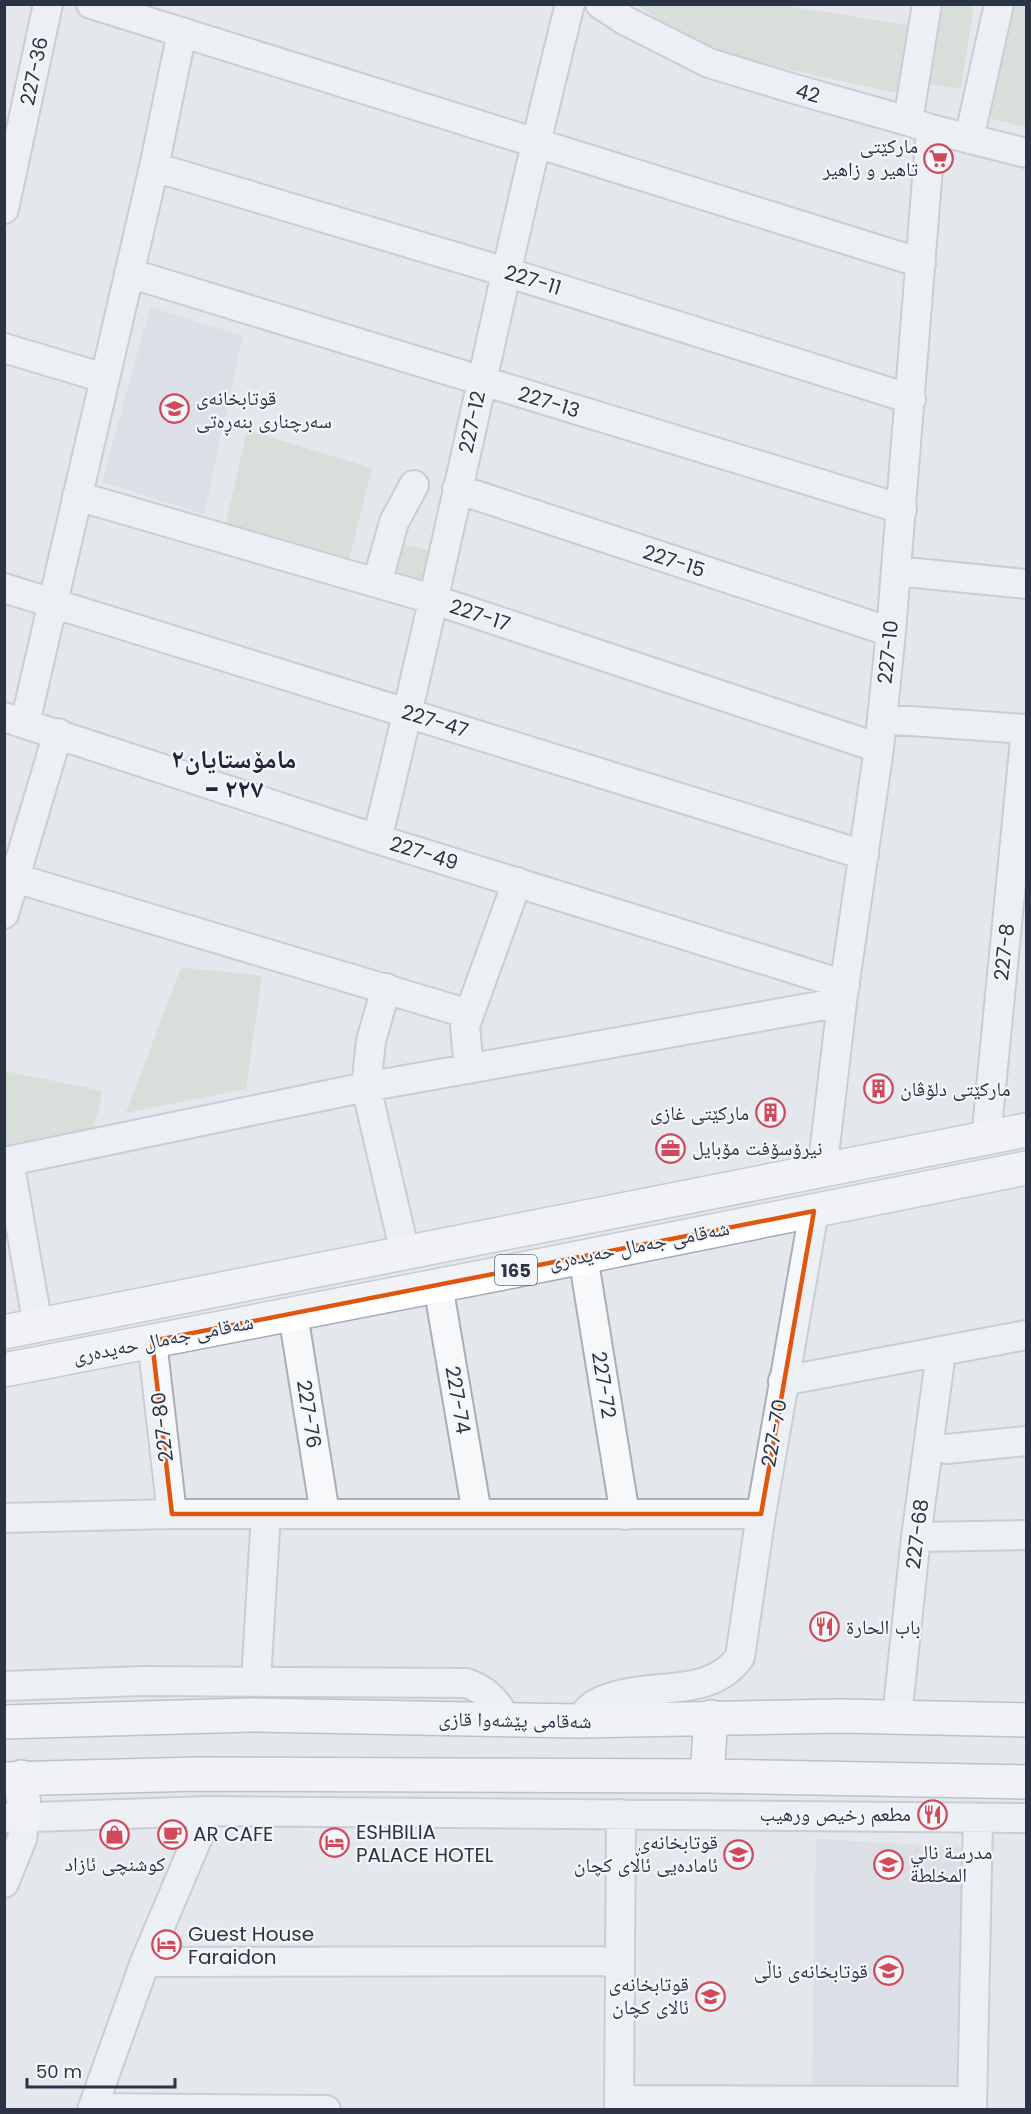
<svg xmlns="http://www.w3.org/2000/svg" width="1031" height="2114" font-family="Poppins,'Noto Naskh Arabic',sans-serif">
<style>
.built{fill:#d2d6de}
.green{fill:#c9d6c5}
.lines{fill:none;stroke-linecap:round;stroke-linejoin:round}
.minor-casing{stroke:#a9aeb7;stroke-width:32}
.major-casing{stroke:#a3abb8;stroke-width:36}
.highway-casing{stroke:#8b94a3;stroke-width:36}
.minor{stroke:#f7f8fa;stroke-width:28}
.major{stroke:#fff;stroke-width:33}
.highway{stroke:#fff;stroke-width:33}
.marked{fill:none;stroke:#df570f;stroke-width:4.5;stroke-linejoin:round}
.labels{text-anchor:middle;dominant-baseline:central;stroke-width:4.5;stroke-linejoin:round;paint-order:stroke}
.shield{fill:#f4f6f9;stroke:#676e7b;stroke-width:1.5}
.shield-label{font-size:18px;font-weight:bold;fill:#2b3445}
.street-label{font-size:20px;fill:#2b3445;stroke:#f4f6f9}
.poi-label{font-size:20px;fill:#2b3445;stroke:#f4f6f9;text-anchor:start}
.district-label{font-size:26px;font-weight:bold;fill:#1d2536;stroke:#f4f6f9}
</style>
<rect width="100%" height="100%" fill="#e4e7ec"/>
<!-- built -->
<path class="built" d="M 150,307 L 243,336 L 204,514 L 102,482 Z
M 816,1839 L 963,1847 L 967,2101 L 812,2095 Z"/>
<!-- green -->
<path class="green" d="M 637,5 L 781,5 L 912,26 L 901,94 L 705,51 Z
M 941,5 L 974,5 L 961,89 L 929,84 Z
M 1010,5 L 1026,5 L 1026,127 L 989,118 Z
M 247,430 L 372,468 L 348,564 L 225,527 Z
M 398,543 L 434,552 L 426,590 L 391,583 Z
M 181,967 L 262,976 L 246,1089 L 126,1113 Z
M 5,1071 L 103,1091 L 91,1139 L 5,1155 Z"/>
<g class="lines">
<defs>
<path id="minor" d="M 91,4 L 921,263
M 600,4 L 626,21 L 709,63 L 791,88 L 908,121 L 931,129 L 1026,153
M 908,121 L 927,4
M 969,139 L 999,4
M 154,167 L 506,272 L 911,399
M 4,209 L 48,4
M 129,273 L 902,509
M 4,348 L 104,378
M 457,489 L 891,632
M 77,496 L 432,599 L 879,748
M 896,571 L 1026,584
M 377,583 L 394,522 L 414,485
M 4,588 L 864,855
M 4,717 L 377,839 L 845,985
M 882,719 L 1026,729 L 986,1139
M 25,723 L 154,167 L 182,32
M 377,839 C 446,562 500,281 570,4
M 15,878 L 469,1014
M 4,914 L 58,733
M 386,988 L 371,1041 L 366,1087 L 405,1253
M 469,1069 L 465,1026 L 517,882
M 9,1161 L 38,1326
M 4,1162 L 366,1087 L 842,1002
M 822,1172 L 842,1002 L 879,748 L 891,632 L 931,129
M 583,1256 L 625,1515
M 438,1285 L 477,1514
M 293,1314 L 325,1514
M 152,1341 L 172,1514
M 783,1381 L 1026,1335
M 946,1449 L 1026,1441
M 4,1518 L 172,1514 L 761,1514
M 916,1537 L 1026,1535
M 256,1681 L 266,1514
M 4,1686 L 142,1681 L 466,1683 C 487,1690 496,1701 507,1720
M 897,1717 L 916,1537 L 941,1352
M 578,1721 C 583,1716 588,1709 594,1705 C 600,1701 609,1698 616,1696 C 660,1683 711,1697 740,1657 L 761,1514 L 814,1211
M 4,1818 L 209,1811 L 1026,1818
M 4,1883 L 22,1839 L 25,1816
M 145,1962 L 619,1961
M 619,2100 L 972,2101
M 93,2108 L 326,2110
M 92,2110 L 145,1962 L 209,1811
M 619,2110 L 621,1814
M 972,2110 L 978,1818"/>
<path id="major" d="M 4,1332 L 1026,1130
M 4,1370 L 513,1271 L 1026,1168"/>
<path id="highway" d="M 4,1722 L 250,1715 L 578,1721 L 841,1716 L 1026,1720
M 707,1776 L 711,1717
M 21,1777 L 25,1816
M 4,1779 L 198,1774 L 707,1776 L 1026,1782"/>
</defs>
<!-- minor casing -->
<use href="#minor" class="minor-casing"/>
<!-- major casing -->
<use href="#major" class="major-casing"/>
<!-- highway casing -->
<use href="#highway" class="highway-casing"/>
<!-- minor -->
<use href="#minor" class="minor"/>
<!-- major -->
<use href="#major" class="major"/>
<!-- highway -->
<use href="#highway" class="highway"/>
</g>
<!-- marked area -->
<path d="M0 0H1031V2114H0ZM 814,1211 L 761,1514 L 172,1514 L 152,1341 Z" fill="#e4e7ec" fill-opacity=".55" fill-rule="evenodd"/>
<path class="marked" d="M 814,1211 L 761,1514 L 172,1514 L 152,1341 Z"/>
<!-- icons -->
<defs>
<symbol id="supermarket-ring" viewBox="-11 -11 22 22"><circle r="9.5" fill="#f4f6f9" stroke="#d1495b" stroke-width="1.5"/><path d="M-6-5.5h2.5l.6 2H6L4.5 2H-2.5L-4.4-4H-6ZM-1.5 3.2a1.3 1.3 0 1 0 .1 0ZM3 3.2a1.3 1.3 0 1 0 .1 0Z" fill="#d1495b"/></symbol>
<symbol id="school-ring" viewBox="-11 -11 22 22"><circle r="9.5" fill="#f4f6f9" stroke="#d1495b" stroke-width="1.5"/><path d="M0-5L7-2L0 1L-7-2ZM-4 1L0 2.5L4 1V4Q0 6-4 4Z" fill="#d1495b"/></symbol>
<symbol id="building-ring" viewBox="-11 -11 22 22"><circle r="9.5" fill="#f4f6f9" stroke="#d1495b" stroke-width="1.5"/><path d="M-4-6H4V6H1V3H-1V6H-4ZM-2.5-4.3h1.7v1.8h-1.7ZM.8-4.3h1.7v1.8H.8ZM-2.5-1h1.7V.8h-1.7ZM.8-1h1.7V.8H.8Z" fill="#d1495b"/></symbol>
<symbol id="office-ring" viewBox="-11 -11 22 22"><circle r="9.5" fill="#f4f6f9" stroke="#d1495b" stroke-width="1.5"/><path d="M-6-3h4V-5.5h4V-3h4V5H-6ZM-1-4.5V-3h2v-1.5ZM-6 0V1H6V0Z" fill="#d1495b"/></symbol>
<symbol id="restaurant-ring" viewBox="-11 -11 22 22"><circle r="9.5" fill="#f4f6f9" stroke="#d1495b" stroke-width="1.5"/><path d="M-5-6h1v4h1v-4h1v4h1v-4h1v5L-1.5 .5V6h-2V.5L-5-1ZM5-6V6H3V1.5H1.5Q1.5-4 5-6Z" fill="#d1495b"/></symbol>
<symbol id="shop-ring" viewBox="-11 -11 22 22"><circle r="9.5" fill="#f4f6f9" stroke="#d1495b" stroke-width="1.5"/><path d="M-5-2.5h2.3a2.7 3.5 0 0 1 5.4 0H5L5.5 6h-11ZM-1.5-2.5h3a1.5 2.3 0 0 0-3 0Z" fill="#d1495b"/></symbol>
<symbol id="cafe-ring" viewBox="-11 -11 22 22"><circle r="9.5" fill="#f4f6f9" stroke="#d1495b" stroke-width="1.5"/><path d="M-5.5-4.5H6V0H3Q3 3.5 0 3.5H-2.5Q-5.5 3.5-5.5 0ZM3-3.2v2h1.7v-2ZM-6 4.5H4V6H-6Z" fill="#d1495b"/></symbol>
<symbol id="hotel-ring" viewBox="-11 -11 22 22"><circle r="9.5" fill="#f4f6f9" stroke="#d1495b" stroke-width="1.5"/><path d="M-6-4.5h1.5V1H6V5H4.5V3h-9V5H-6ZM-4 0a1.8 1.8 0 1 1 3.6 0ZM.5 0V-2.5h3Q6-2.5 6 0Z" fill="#d1495b"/></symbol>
</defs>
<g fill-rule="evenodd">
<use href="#supermarket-ring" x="922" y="142" width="33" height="33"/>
<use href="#school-ring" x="158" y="392" width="33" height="33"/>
<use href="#building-ring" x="862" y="1072" width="33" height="33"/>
<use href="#building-ring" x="754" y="1096" width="33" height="33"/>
<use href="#office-ring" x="654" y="1132" width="33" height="33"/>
<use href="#restaurant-ring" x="808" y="1610" width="33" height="33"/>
<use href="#restaurant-ring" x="916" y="1798" width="33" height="33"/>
<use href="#shop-ring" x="98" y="1818" width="33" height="33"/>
<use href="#cafe-ring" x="156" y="1818" width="33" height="33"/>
<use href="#hotel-ring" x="318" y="1826" width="33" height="33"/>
<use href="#school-ring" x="722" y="1838" width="33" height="33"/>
<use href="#school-ring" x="872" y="1848" width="33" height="33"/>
<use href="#hotel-ring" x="150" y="1928" width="33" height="33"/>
<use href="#school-ring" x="872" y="1954" width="33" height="33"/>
<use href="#school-ring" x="694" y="1980" width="33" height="33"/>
</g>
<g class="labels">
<!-- shield labels -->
<rect class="shield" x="495" y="1255" width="42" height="30" rx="4.5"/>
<g class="shield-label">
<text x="516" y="1270">165</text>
</g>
<!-- street labels -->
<g class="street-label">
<text transform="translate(34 71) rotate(-78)">227-36</text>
<text transform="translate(808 93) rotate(16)">42</text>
<text transform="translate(533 280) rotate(17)">227-11</text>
<text transform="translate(549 402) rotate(17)">227-13</text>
<text transform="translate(472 422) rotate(-78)">227-12</text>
<text transform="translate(674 561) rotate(18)">227-15</text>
<text transform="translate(480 615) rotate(18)">227-17</text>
<text transform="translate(888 652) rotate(-84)">227-10</text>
<text transform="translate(435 721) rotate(17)">227-47</text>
<text transform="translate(424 853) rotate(17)">227-49</text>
<text transform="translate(1004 952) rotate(-84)">227-8</text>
<text transform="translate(639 1245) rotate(-11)">شەقامی جەمال حەیدەری</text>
<text transform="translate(163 1339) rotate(-11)">شەقامی جەمال حەیدەری</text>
<text transform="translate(604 1385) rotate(81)">227-72</text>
<text transform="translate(458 1400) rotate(80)">227-74</text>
<text transform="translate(309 1414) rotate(81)">227-76</text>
<text transform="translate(162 1427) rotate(-97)">227-80</text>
<text transform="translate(774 1433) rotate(-80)">227-70</text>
<text transform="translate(917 1534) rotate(-83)">227-68</text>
<text transform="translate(515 1720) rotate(1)">شەقامی پێشەوا قازی</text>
</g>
<!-- poi labels -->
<g class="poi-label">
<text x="918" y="146" text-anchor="end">ماركێتی<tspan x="918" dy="23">تاهیر و زاهیر</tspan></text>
<text x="196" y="398">قوتابخانەی<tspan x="196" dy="23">سەرچناری بنەڕەتی</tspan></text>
<text x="900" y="1089">ماركێتی دلۆڤان</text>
<text x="749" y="1113" text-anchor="end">ماركێتی غازی</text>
<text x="692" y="1148">نیرۆسۆفت مۆبایل</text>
<text x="846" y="1627">باب الحارة</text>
<text x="911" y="1814" text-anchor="end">مطعم رخيص ورهيب</text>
<text x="356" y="1832">ESHBILIA<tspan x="356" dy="23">PALACE HOTEL</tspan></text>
<text x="193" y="1834">AR CAFE</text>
<text x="718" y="1842" text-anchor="end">قوتابخانەی<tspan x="718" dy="23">ئامادەیی ئاڵای کچان</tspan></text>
<text x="910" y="1852">مدرسة نالي<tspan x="910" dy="23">المخلطة</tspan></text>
<text x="115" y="1864" text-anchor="middle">کوشنچی ئازاد</text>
<text x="188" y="1934">Guest House<tspan x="188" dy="23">Faraidon</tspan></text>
<text x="868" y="1971" text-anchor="end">قوتابخانەی ناڵی</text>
<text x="689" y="1984" text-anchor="end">قوتابخانەی<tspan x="689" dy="23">ئالای کچان</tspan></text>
</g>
<!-- district labels -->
<g class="district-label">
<text x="234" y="759">مامۆستایان٢<tspan x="234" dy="30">- ٢٢٧</tspan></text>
</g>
</g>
<!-- border -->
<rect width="1031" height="2114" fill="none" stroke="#2b3445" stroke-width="12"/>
<!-- scale -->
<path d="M27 2078v9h148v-9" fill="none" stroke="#2b3445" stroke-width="3"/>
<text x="36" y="2078" font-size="18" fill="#2b3445" stroke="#f4f6f9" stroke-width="4.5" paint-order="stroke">50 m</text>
</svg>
